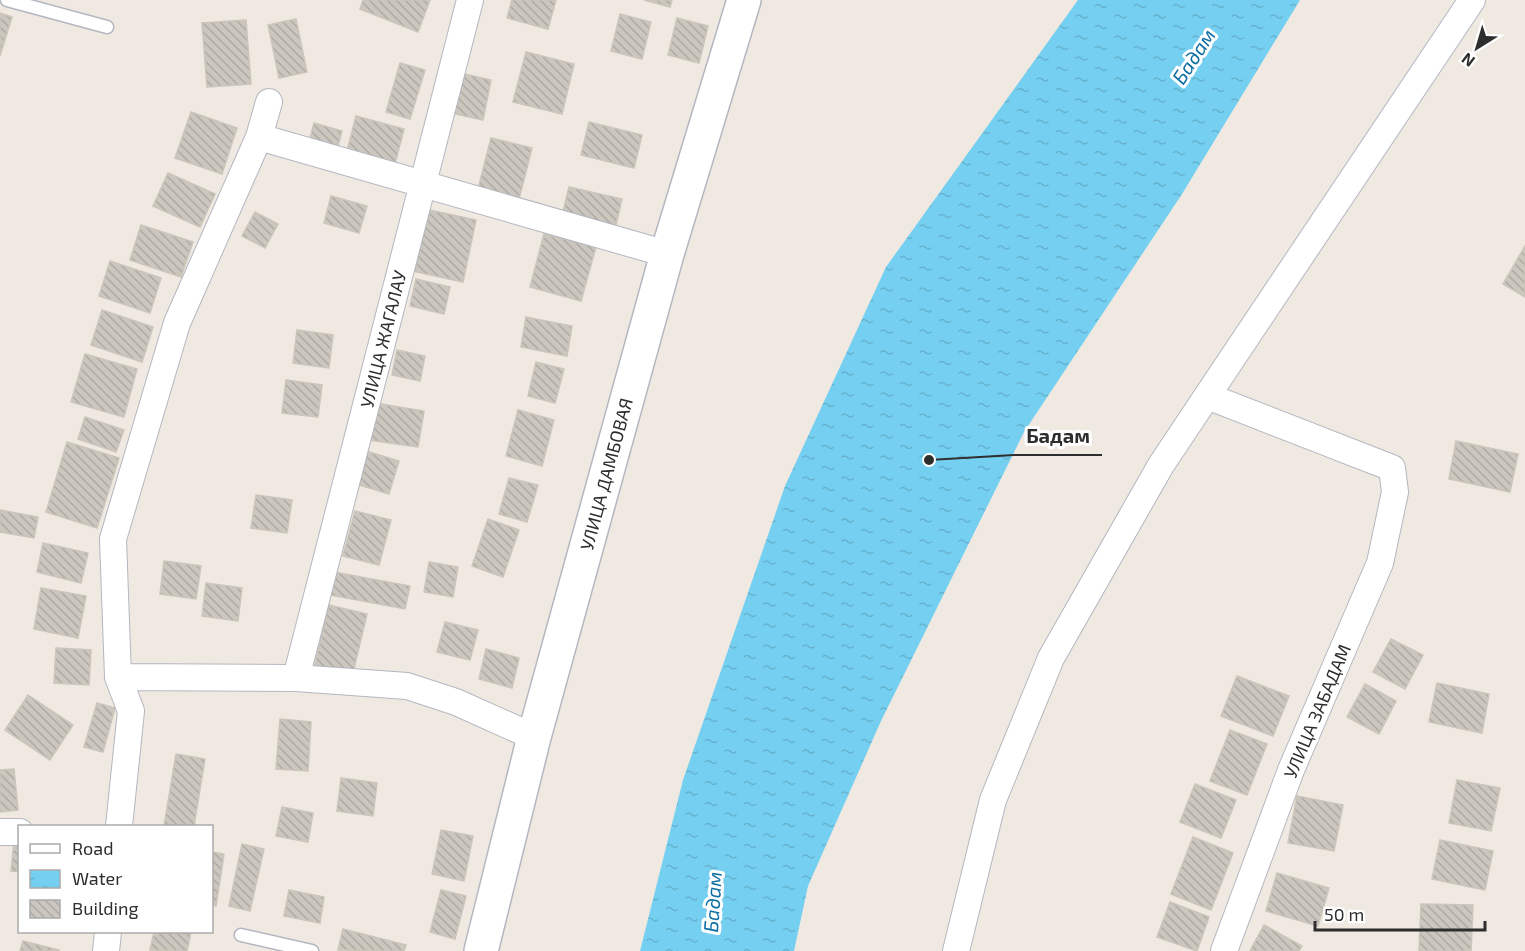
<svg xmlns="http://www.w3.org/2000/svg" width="1525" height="951" font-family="'Exo 2',sans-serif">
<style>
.water{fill:url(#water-ripples)}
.building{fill:url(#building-back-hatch);stroke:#cbc5ba;stroke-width:1.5}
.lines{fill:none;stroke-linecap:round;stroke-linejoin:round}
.lane-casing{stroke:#b4b7c1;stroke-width:15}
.street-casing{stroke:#b4b7c1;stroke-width:28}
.secondary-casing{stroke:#b4b7c1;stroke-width:36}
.lane{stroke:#fff;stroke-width:12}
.street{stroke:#fff;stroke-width:26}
.secondary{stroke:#fff;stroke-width:33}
.labels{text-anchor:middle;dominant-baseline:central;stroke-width:6;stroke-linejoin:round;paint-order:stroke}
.street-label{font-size:18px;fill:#2e2e2e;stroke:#fff}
.water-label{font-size:20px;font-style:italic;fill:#0d6fa3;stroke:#fff}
.leader{fill:none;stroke:#2e2e2e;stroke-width:2}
.callout-dot{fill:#2e2e2e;stroke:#fff;stroke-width:2}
.callout-label{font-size:20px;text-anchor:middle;font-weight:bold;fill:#2e2e2e;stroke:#fff;stroke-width:6;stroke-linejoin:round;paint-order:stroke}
</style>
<defs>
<pattern id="water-ripples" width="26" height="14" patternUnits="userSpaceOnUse" patternTransform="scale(1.5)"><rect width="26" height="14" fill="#75cff0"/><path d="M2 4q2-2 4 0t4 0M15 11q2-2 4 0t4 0" fill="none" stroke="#66b2ce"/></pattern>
<pattern id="building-back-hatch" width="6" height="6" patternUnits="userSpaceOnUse" patternTransform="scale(1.5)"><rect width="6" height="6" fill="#cbc7bf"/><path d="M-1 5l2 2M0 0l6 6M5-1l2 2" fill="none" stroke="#afaba4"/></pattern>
</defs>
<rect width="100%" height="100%" fill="#efe9e1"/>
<!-- water -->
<path class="water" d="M 1078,0 L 1300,0 L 1182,194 L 1024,432 L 881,721 L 808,886 L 794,951 L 640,951 L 683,780 L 785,486 L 886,267 Z"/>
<!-- building -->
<path class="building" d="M 363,0 L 430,0 L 418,32 L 360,9 Z
M 512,0 L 556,0 L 548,29 L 507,18 Z
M 644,0 L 672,0 L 670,7 Z
M 0,13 L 12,17 L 0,56 Z
M 620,14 L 651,22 L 642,59 L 611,51 Z
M 677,18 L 708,26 L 699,63 L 668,55 Z
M 296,19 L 307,72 L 279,78 L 268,25 Z
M 246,20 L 251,84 L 207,87 L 202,23 Z
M 526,52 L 574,64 L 562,114 L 513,102 Z
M 400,63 L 425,70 L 410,119 L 386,112 Z
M 460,73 L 491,80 L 483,120 L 451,113 Z
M 191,112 L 237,128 L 222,174 L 175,158 Z
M 356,116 L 404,129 L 394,168 L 346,155 Z
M 589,122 L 642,135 L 634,168 L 581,155 Z
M 314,123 L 342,131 L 337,150 L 309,142 Z
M 491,138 L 532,148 L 519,199 L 478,189 Z
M 168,173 L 215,194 L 200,227 L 153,206 Z
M 569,187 L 622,199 L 614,233 L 561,220 Z
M 331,196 L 367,206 L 359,233 L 324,223 Z
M 425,209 L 476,220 L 463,282 L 412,271 Z
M 255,212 L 278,224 L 265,248 L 242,236 Z
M 141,225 L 193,242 L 181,277 L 130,260 Z
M 544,234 L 596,247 L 581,301 L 530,287 Z
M 1525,246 L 1525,297 L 1503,284 Z
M 110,261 L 161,278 L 150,313 L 99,296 Z
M 416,279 L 450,287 L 444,314 L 410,306 Z
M 102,310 L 153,327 L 142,362 L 91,345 Z
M 526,317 L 572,326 L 567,356 L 521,347 Z
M 297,330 L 333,335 L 329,368 L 293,363 Z
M 397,350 L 425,356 L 420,381 L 392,375 Z
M 85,354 L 137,369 L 124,417 L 71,402 Z
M 536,362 L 564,369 L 555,403 L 528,396 Z
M 286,380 L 322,385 L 318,417 L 282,413 Z
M 375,403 L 424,411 L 418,447 L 369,440 Z
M 518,410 L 554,420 L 542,466 L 506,456 Z
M 85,417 L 124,430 L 116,452 L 78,439 Z
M 1456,441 L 1518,454 L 1510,492 L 1449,479 Z
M 67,442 L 119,458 L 97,528 L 46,512 Z
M 366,451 L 399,461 L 389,494 L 356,484 Z
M 509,478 L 538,485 L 527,522 L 499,514 Z
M 256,495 L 292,500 L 287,533 L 251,528 Z
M 0,510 L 38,517 L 34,538 L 0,532 Z
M 355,511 L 391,520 L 379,565 L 343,556 Z
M 488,519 L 519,530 L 503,577 L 472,566 Z
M 43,543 L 88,553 L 81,583 L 37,572 Z
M 164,561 L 201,566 L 196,599 L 160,594 Z
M 429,562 L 458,567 L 453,597 L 424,592 Z
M 334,572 L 410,586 L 405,609 L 330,595 Z
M 206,583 L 242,588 L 238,621 L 202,616 Z
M 41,588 L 86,596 L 78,638 L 34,629 Z
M 329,605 L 367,614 L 352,677 L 314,668 Z
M 445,622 L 478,630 L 470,660 L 437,652 Z
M 1391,639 L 1423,655 L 1405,689 L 1373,672 Z
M 56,648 L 91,650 L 89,685 L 54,683 Z
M 486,649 L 519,658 L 512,688 L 479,679 Z
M 1237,676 L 1289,696 L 1273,736 L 1221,716 Z
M 1437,683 L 1489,694 L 1482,733 L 1429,722 Z
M 1365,684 L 1396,701 L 1379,734 L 1347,717 Z
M 28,695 L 73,725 L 50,760 L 5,730 Z
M 97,703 L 115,708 L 103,752 L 84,747 Z
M 280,719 L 311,722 L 308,771 L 276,769 Z
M 1230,730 L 1267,744 L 1247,795 L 1210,781 Z
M 176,754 L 205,759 L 194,826 L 164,826 Z
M 14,769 L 18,810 L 0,812 L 0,770 Z
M 341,778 L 377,783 L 373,816 L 337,811 Z
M 1457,780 L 1500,788 L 1491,831 L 1449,823 Z
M 1195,784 L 1236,800 L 1221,838 L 1180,822 Z
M 1297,796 L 1343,805 L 1334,851 L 1288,843 Z
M 282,807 L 313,813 L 308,842 L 276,836 Z
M 441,830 L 473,836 L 464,881 L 432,874 Z
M 1193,837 L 1233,853 L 1211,910 L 1171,894 Z
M 1440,840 L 1493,851 L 1485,890 L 1432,879 Z
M 14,841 L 20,842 L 20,872 L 11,871 Z
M 242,844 L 264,849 L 250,911 L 229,906 Z
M 212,852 L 224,854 L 216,906 L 212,905 Z
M 1277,873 L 1329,888 L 1318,926 L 1266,911 Z
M 289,890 L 324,897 L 320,923 L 284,916 Z
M 441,890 L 466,896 L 455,939 L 430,932 Z
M 1170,902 L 1209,917 L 1197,951 L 1157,937 Z
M 1421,904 L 1473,905 L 1471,951 L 1419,951 Z
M 1264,925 L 1302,946 L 1299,951 L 1250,951 Z
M 343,929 L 406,945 L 404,951 L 338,950 Z
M 154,932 L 191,932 L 187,951 L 150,950 Z
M 23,941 L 59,950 L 59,951 L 20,951 Z"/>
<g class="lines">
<defs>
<path id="lane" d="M 7,0 L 107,27
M 241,935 L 312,951"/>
<path id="street" d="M 259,137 L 667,254
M 1207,396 L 1472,0
M 118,677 L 296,678 L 407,686 L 456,702 L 534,737
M 296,678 L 470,0
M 119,826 L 131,711 L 118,677 L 113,539 L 177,323 L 259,137 L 269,102
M 0,832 L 20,832
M 106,951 L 108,932
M 956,951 L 993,800 L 1051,658 L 1161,465 L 1207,396 L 1392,468 L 1395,492 L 1380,563 L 1291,770 L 1224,951"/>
<path id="secondary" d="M 481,951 L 534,737 L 667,254 L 744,0"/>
</defs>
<!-- lane casing -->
<use href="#lane" class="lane-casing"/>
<!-- street casing -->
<use href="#street" class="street-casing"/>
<!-- secondary casing -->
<use href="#secondary" class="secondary-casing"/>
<!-- lane -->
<use href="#lane" class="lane"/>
<!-- street -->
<use href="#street" class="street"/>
<!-- secondary -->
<use href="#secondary" class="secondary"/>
</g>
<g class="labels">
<!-- street labels -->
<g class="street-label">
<text transform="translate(383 339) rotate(-76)">УЛИЦА ЖАГАЛАУ</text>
<text transform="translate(606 474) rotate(-75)">УЛИЦА ДАМБОВАЯ</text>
<text transform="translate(1317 711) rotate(-67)">УЛИЦА ЗАБАДАМ</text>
</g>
<!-- water labels -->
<g class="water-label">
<text transform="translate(1193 56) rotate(-57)">Бадам</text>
<text transform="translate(712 902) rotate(-86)">Бадам</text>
</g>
</g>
<!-- callouts -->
<path class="leader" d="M929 460L1014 455H1102"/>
<circle class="callout-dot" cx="929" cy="460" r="6"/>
<g class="callout-label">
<text x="1058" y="443">Бадам</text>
</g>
<!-- legend -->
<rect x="18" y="825" width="195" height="108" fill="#ffffff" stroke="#ababab" stroke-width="1.5"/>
<rect x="30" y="844" width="30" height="9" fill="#ffffff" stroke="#ababab" stroke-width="1.5"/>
<text x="72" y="855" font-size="18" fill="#2e2e2e">Road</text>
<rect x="30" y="870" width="30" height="18" fill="url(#water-ripples)" stroke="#ababab" stroke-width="1.5"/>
<text x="72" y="885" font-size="18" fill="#2e2e2e">Water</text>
<rect x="30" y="900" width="30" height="18" fill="url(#building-back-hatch)" stroke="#ababab" stroke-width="1.5"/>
<text x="72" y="915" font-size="18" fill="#2e2e2e">Building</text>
<!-- north arrow -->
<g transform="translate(1477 48) rotate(217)" stroke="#ffffff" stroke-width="4.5" paint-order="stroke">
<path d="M0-4.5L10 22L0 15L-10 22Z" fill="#2e2e2e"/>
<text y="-9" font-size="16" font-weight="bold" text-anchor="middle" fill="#2e2e2e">N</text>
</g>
<!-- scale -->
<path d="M1315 921v9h170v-9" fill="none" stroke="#2e2e2e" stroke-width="3"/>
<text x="1324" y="921" font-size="18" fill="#2e2e2e" stroke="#ffffff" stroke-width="4.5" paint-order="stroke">50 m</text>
</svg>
